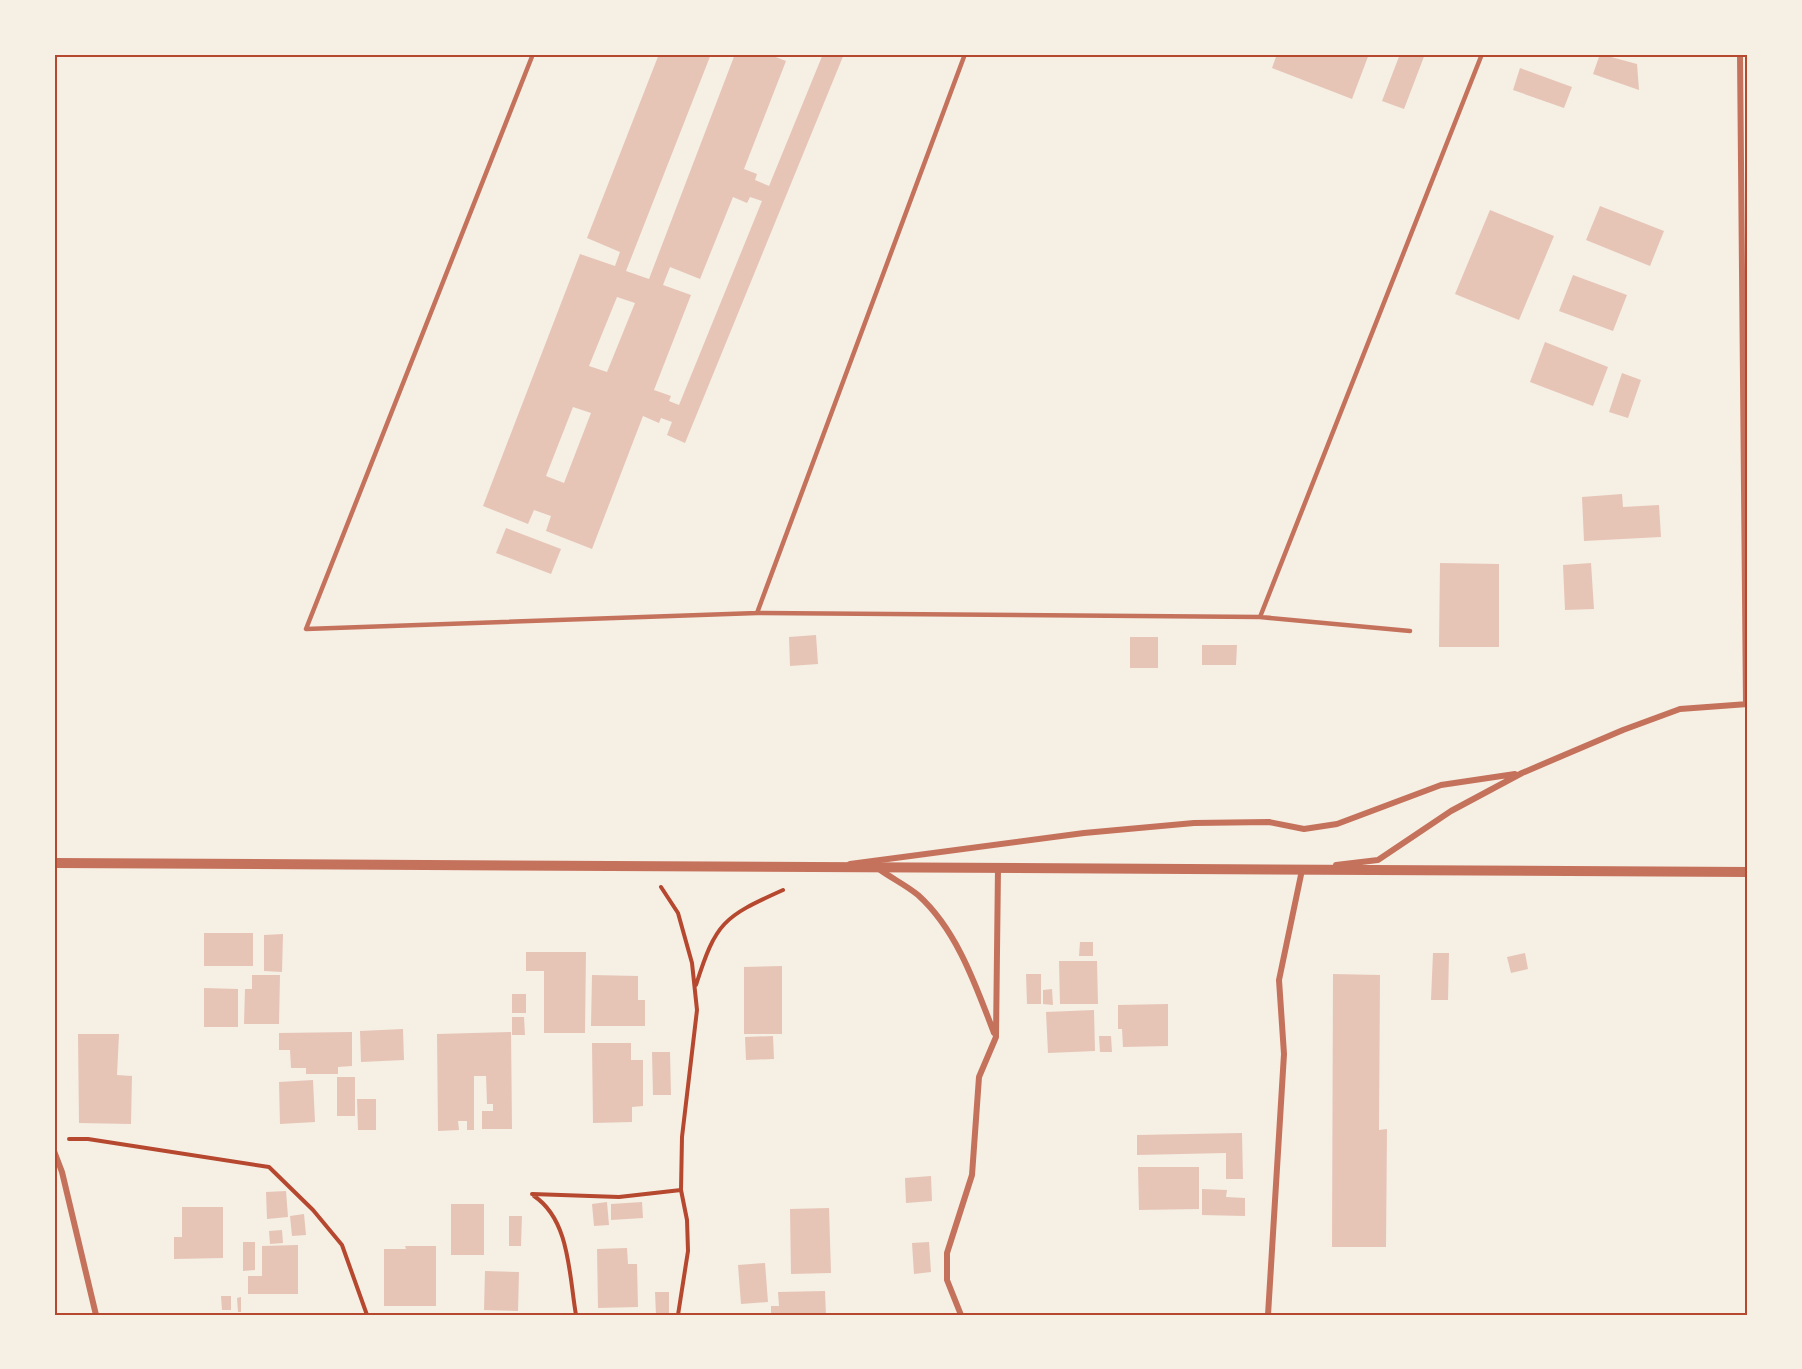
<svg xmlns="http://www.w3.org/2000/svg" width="1802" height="1369" font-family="'Space Grotesk',sans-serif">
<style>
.building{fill:#e6c5b7;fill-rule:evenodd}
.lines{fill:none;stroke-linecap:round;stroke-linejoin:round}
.path{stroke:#b5482f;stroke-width:4}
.service{stroke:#c5725c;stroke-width:4.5}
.minor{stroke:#c5725c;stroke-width:6}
.tertiary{stroke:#c5725c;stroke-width:10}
.neatline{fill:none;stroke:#b5482f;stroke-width:2}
</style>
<rect width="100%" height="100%" fill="#f6efe4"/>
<!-- building -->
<path class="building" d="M 659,54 L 711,54 L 626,271 L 649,279 L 735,54 L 768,54 L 786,61 L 744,169 L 757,174 L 755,180 L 769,186 L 823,54 L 844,54 L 685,443 L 667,435 L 672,422 L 661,418 L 659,423 L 643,416 L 592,549 L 546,531 L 551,516 L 534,510 L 528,524 L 483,506 L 580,254 L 615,266 L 620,252 L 587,238 ZM 733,197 L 747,203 L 750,197 L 762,201 L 679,405 L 669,401 L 671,396 L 654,390 L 691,295 L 663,285 L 670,267 L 700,279 ZM 617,297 L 635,303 L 607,372 L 589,366 ZM 573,407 L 591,413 L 564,483 L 546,476 Z
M 1277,54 L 1369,54 L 1352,99 L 1272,68 Z
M 1400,54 L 1425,54 L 1404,109 L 1382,101 Z
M 1600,54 L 1637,64 L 1639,90 L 1593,74 Z
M 1520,68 L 1572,87 L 1564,108 L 1513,90 Z
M 1600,206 L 1664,231 L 1650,266 L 1586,240 Z
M 1490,210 L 1554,236 L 1519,320 L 1455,294 Z
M 1573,275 L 1627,295 L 1613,331 L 1559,311 Z
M 1545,342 L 1608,367 L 1593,406 L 1530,382 Z
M 1622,373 L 1641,380 L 1628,418 L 1609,412 Z
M 1622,494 L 1623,507 L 1659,505 L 1661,537 L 1584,541 L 1582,497 Z
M 506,528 L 561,549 L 551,574 L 496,553 Z
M 1440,563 L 1499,564 L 1499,647 L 1439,647 Z
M 1591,563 L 1594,609 L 1565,610 L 1563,565 Z
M 816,635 L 818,664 L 790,666 L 789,637 Z
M 1130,637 L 1158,637 L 1158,668 L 1130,668 Z
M 1202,645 L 1237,645 L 1236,665 L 1202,665 Z
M 204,933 L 253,933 L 253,966 L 204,966 Z
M 283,934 L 282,972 L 264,971 L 264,935 Z
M 1080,942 L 1093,942 L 1093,956 L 1079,956 Z
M 526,952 L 586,952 L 585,1033 L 544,1033 L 544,971 L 526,971 Z
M 1433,953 L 1449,953 L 1448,1000 L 1431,1000 Z
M 1525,953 L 1528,969 L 1511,973 L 1507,957 Z
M 1059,961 L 1097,961 L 1098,1004 L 1060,1004 Z
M 782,966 L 782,1034 L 744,1034 L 744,967 Z
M 1026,974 L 1041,974 L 1041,1004 L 1027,1004 Z
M 1333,974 L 1380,975 L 1379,1130 L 1387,1129 L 1386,1247 L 1332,1247 Z
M 252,975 L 280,975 L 279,1024 L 244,1024 L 245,989 L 252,989 Z
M 592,975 L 638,976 L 638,1000 L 645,1000 L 645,1026 L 591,1026 Z
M 204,988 L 238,989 L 238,1027 L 204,1027 Z
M 1052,989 L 1053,1005 L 1043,1004 L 1043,990 Z
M 512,994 L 526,994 L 526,1013 L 512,1013 Z
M 1168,1004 L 1168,1046 L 1123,1047 L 1122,1029 L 1118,1029 L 1118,1005 Z
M 1094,1010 L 1095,1051 L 1048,1053 L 1046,1012 Z
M 512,1017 L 524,1017 L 525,1035 L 512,1035 Z
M 403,1029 L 404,1060 L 361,1062 L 360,1031 Z
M 352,1032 L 352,1066 L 338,1067 L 338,1074 L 306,1074 L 306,1068 L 291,1068 L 290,1050 L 279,1050 L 279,1033 Z
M 511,1032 L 512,1129 L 482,1129 L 482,1111 L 493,1111 L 493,1104 L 487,1104 L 486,1076 L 474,1076 L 474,1130 L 467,1130 L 467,1121 L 458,1121 L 459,1130 L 438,1131 L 437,1034 Z
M 78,1034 L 119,1034 L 117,1075 L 132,1076 L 131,1124 L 79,1123 Z
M 773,1036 L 774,1059 L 746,1060 L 745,1037 Z
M 1099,1036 L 1111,1036 L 1112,1052 L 1100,1052 Z
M 592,1043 L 631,1043 L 631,1060 L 643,1060 L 643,1106 L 632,1107 L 632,1122 L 593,1123 Z
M 652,1052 L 670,1052 L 671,1095 L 653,1095 Z
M 337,1077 L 355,1077 L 355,1116 L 337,1116 Z
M 313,1080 L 315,1122 L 280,1124 L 279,1082 Z
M 357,1099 L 376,1099 L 376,1130 L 358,1130 Z
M 1242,1133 L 1243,1179 L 1226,1179 L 1226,1153 L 1137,1155 L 1137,1135 Z
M 1138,1167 L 1199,1167 L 1199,1209 L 1139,1210 Z
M 931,1176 L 932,1201 L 906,1203 L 905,1178 Z
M 1202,1189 L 1227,1190 L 1226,1197 L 1245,1198 L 1245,1216 L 1202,1215 Z
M 286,1191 L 288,1217 L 267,1219 L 266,1192 Z
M 607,1202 L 609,1225 L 594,1226 L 592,1204 Z
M 642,1202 L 643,1218 L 611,1220 L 611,1204 Z
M 451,1204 L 484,1204 L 484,1255 L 451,1255 Z
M 182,1207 L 223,1207 L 223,1258 L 174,1259 L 174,1237 L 182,1237 Z
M 829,1208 L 831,1273 L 791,1274 L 790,1209 Z
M 304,1214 L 306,1235 L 292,1236 L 290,1216 Z
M 509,1216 L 522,1216 L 521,1246 L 509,1246 Z
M 282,1230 L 283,1243 L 270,1244 L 269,1231 Z
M 243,1242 L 255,1242 L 255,1270 L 243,1271 Z
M 929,1242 L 931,1272 L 914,1274 L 912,1243 Z
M 298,1245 L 298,1294 L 248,1294 L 248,1276 L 262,1276 L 262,1246 Z
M 405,1246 L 436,1246 L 436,1306 L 384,1306 L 384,1249 L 406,1249 Z
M 627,1248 L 628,1264 L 637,1264 L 638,1307 L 598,1308 L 597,1249 Z
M 765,1263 L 768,1302 L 741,1304 L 738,1265 Z
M 485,1271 L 519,1272 L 518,1311 L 484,1310 Z
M 825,1291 L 826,1315 L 771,1315 L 771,1306 L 779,1306 L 778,1292 Z
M 655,1292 L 669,1292 L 669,1315 L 656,1315 Z
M 221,1296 L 231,1296 L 231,1310 L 222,1310 Z
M 241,1297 L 241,1312 L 238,1312 L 237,1298 Z"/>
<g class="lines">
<!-- path -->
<path class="path" d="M 661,887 L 678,913 L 692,963 L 697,1010 L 682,1137 L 681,1190 L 687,1220 L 688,1251 L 678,1315
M 696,985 C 716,922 723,917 783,890
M 69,1139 L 88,1139 L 269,1167 L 313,1210 L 342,1245 L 367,1315
M 532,1194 L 619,1197 L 681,1190
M 534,1196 C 570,1220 569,1275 576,1315"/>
<!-- service -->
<path class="service" d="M 533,54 L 306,629 L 757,613 L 1260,617 L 1482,54
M 757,613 L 965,54
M 1260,617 L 1410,631"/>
<!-- minor -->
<path class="minor" d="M 1740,54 L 1746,704
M 850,864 L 1084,833 L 1194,823 L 1269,822 L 1304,829 L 1337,824 L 1441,785 L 1515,774
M 1336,865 L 1378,860 L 1451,811 L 1522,773 L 1623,730 L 1680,709 L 1748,704
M 879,869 C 891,878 906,885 918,895 C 957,930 976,986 994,1033
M 54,1151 L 62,1172 L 96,1315
M 961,1315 L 947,1280 L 947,1253 L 972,1175 L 979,1077 L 996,1037 L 998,868
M 1268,1315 L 1284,1054 L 1279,980 L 1302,870"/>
<!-- tertiary -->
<path class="tertiary" d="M 54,863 L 1748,872"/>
</g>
<!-- border -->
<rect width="1802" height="1369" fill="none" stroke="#f6efe4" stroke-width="111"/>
<rect x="56" y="56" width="1690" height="1258" class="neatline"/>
</svg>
